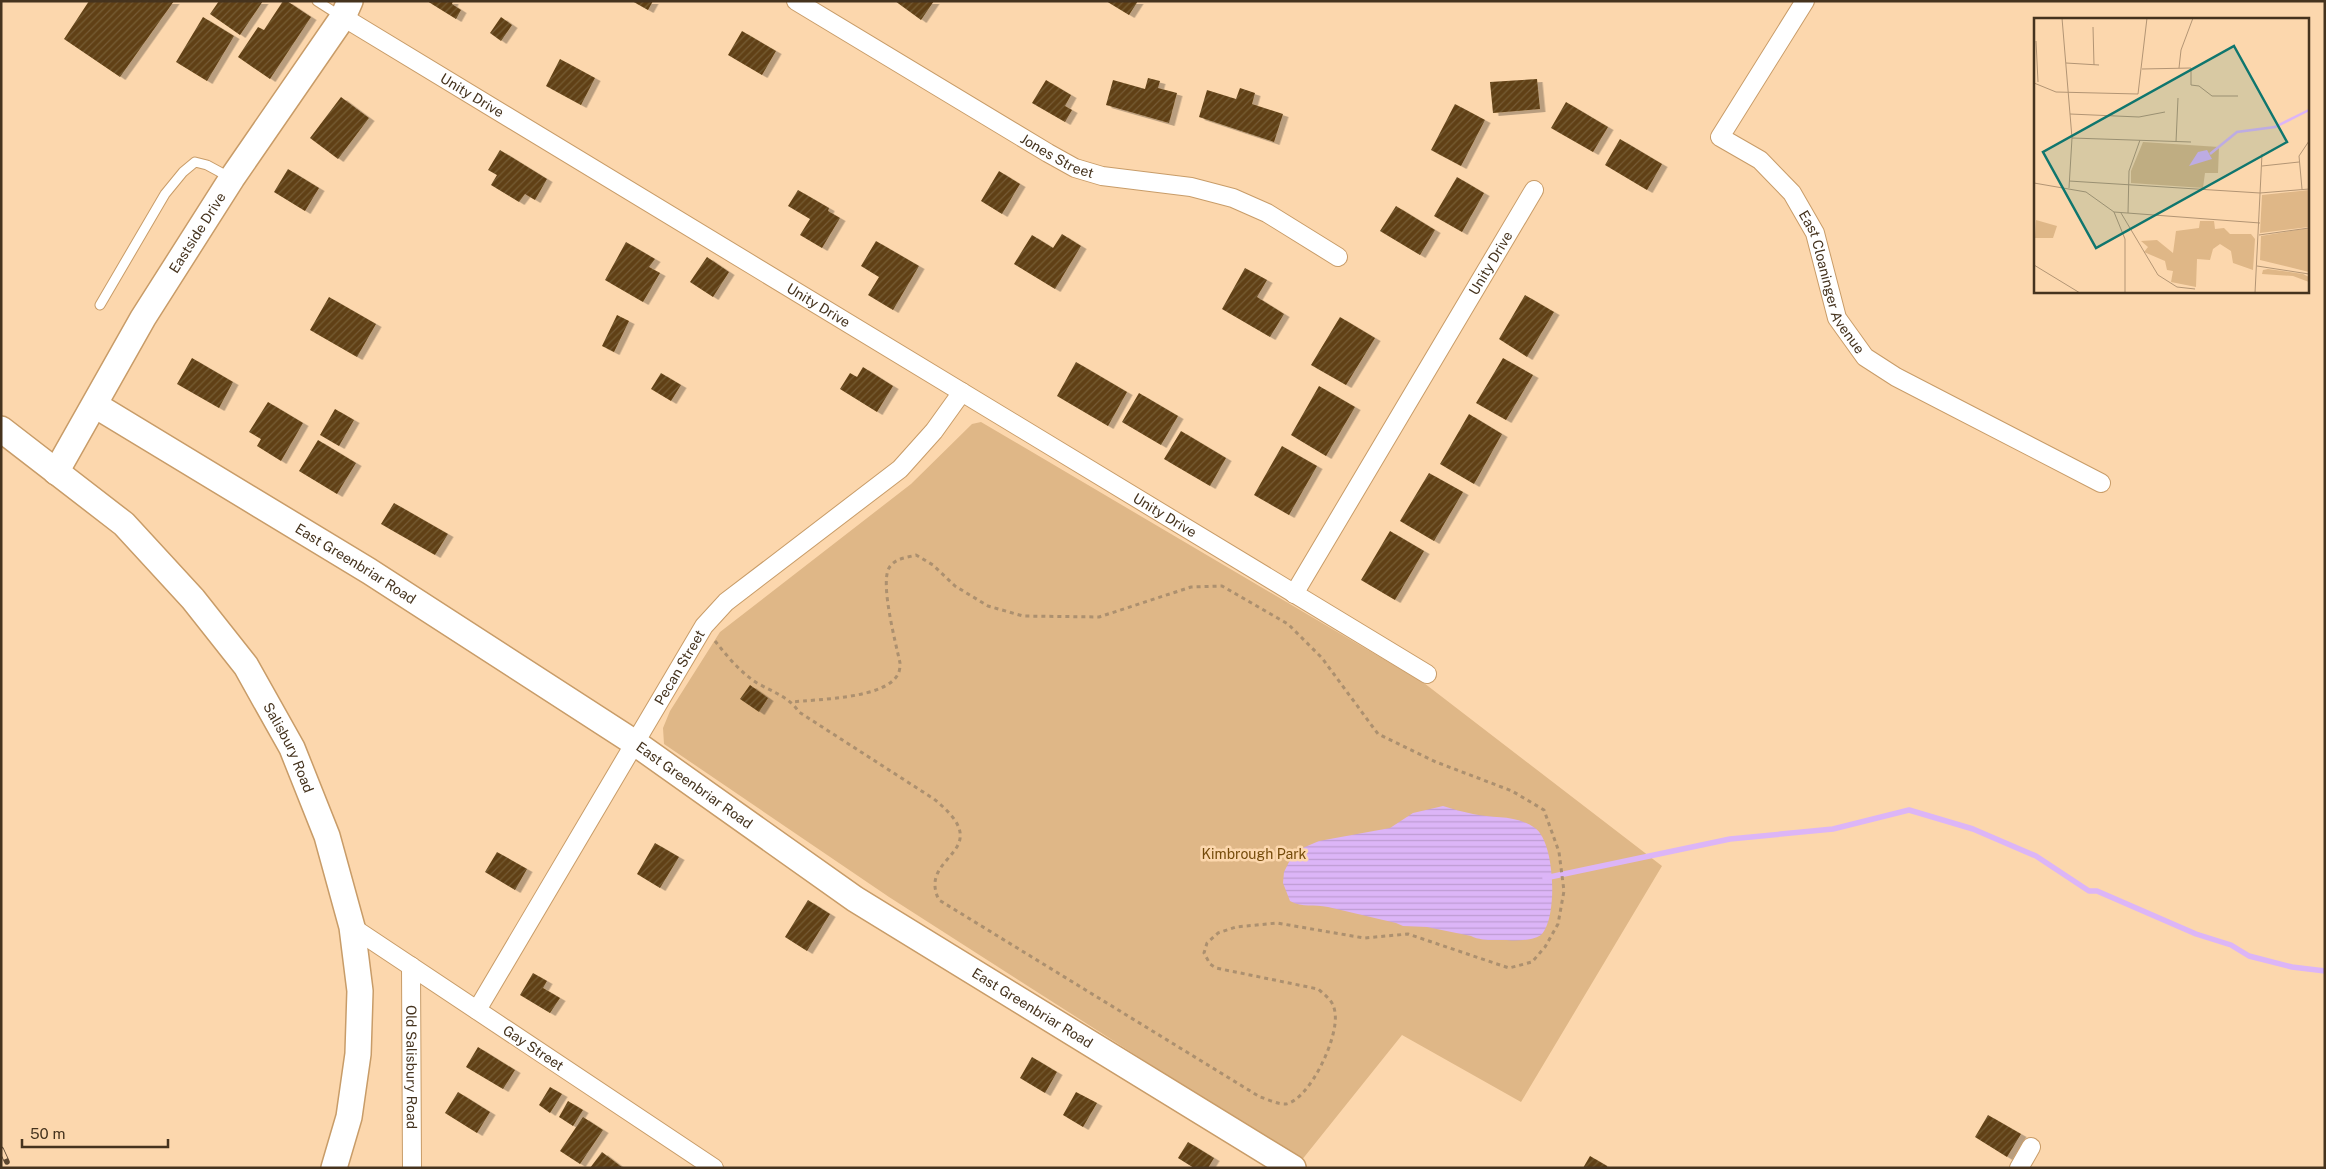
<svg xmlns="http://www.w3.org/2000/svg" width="2326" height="1169" font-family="'Public Sans',sans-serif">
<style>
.park{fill:#dfb787}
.water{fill:url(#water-rules)}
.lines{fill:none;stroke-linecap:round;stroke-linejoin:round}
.stream{stroke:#dcb5f7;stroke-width:5.5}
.building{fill:url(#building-hatch);filter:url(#shadow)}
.lane-casing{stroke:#c89c68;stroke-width:11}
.street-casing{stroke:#c89c68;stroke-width:20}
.secondary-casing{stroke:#c89c68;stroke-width:28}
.path{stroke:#ac906f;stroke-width:3;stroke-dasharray:4 4;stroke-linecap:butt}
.lane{stroke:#fff;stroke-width:9}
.street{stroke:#fff;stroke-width:18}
.secondary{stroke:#fff;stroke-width:25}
.rail-casing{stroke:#5d4831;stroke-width:5.5}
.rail{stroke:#fcd7ad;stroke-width:4;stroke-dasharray:11;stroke-linecap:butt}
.labels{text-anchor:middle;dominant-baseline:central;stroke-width:5;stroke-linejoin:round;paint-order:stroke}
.street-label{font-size:14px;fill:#45331e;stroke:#fcd7ad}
.park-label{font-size:14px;fill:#754b0b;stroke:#fcd7ad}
.inset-river{fill:none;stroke:#dcb5f7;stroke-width:2.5}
.inset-road{fill:none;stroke:#b39574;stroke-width:1}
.view{fill:#0f766e;fill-opacity:0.15;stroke:#0f766e;stroke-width:2.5}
.inset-edge{fill:none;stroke:#45331e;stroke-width:2.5}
</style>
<defs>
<pattern id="water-rules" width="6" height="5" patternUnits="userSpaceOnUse" patternTransform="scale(1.25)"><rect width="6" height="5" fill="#dcb5f7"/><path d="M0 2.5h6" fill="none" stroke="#be9cd3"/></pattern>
<pattern id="building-hatch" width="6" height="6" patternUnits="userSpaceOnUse" patternTransform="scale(1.25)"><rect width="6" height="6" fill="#614114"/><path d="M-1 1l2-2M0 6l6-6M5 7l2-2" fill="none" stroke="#755b36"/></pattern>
<filter id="shadow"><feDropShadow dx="5.5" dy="3" stdDeviation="0" flood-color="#0004"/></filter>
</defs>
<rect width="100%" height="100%" fill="#fcd7ad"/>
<!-- park -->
<path class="park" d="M 981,422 L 1424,683 L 1662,866 L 1521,1102 L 1402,1035 L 1301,1161 L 889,897 L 664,744 L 663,728 L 670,711 L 720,632 L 911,484 L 972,424 Z"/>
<!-- water -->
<path class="water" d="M 1443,806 C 1453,809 1463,812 1473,814 C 1495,819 1515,814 1535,828 C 1555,842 1558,916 1542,934 C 1535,941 1514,941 1504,940 C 1493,940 1481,941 1471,936 L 1427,927 L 1403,926 L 1396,923 C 1373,918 1351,912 1328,907 C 1314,904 1303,908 1290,901 L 1283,883 L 1284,872 L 1289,862 L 1298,850 L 1319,841 L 1390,828 L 1413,813 Z"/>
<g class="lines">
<!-- stream -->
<path class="stream" d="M 1545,878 L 1730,839 L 1833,829 L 1909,810 L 1973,829 L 2036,856 L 2089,891 L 2097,891 L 2196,934 L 2231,945 L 2249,956 L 2292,967 L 2325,971"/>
</g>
<!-- building -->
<path class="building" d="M 89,1 L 174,1 L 120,77 L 64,39 Z
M 219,1 L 263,1 L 240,35 L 210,14 Z
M 283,1 L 287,1 L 311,17 L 270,79 L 238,57 L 258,27 L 264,30 Z
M 427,1 L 453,1 L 452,4 L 461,10 L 456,19 Z
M 632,1 L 653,1 L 648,10 Z
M 895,1 L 934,1 L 921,20 Z
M 1106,1 L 1138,1 L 1129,15 Z
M 203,17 L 234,36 L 207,81 L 176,62 Z
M 501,17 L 512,25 L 501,41 L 490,33 Z
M 742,31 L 776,51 L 762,75 L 728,55 Z
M 560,59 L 595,78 L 581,105 L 546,86 Z
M 1148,78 L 1160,81 L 1158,88 L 1177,93 L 1169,123 L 1106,105 L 1113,80 L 1145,89 Z
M 1537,79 L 1540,109 L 1493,113 L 1490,82 Z
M 1046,80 L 1071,95 L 1065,106 L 1072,110 L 1065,122 L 1032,103 Z
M 1240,88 L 1255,93 L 1252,104 L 1283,114 L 1274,142 L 1199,117 L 1207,90 L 1236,99 Z
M 341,97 L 369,118 L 338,159 L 310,138 Z
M 1566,102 L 1608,127 L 1593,152 L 1551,128 Z
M 1455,104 L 1485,120 L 1461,166 L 1431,150 Z
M 1620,139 L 1662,164 L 1647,190 L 1605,165 Z
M 500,150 L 547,179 L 535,200 L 525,194 L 519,202 L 491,185 L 497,175 L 488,170 Z
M 288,169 L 319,188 L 305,211 L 274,192 Z
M 999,171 L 1020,184 L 1002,214 L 981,201 Z
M 1457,177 L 1484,193 L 1462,232 L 1434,216 Z
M 798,190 L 829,208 L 828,211 L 840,218 L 822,248 L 800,235 L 810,219 L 788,206 Z
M 1396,206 L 1435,230 L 1420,255 L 1380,231 Z
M 1062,234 L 1081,246 L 1055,289 L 1014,264 L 1032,235 L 1053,248 Z
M 876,241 L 919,266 L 893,310 L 868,295 L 879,277 L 861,266 Z
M 626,242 L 655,259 L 649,267 L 660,273 L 643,302 L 605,280 Z
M 707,257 L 729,272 L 713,297 L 690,282 Z
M 1245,268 L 1267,280 L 1257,297 L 1284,314 L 1270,337 L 1222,309 Z
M 1525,295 L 1554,312 L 1527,357 L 1499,339 Z
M 329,297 L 376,324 L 357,357 L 310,330 Z
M 617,315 L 629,321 L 614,352 L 602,346 Z
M 1340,317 L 1375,338 L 1346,385 L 1311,365 Z
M 192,358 L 233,382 L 219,408 L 177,384 Z
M 1503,358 L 1533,375 L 1506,420 L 1476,403 Z
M 1076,362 L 1127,392 L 1108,426 L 1057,396 Z
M 863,367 L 893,386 L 877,412 L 840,389 L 850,373 L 857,377 Z
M 661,373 L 681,385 L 671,401 L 651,389 Z
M 1319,386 L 1355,407 L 1326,456 L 1291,435 Z
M 1139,393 L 1178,416 L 1161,445 L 1122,422 Z
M 268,402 L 303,423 L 281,461 L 257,446 L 261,439 L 249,432 Z
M 335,409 L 354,420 L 339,446 L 320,435 Z
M 1469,414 L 1502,434 L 1474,484 L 1440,464 Z
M 1181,431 L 1226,458 L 1210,486 L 1164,459 Z
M 318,440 L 356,463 L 337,494 L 299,471 Z
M 1282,446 L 1317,466 L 1289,515 L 1254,495 Z
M 1429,473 L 1463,492 L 1434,541 L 1400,521 Z
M 394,503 L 448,534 L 435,555 L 381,524 Z
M 1390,531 L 1424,551 L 1395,600 L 1361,580 Z
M 750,685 L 768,698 L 759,712 L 740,699 Z
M 655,843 L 679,857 L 660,888 L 637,874 Z
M 497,852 L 527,869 L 515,890 L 485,872 Z
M 808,900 L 830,914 L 807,951 L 785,937 Z
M 533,973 L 547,981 L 543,988 L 560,998 L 550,1013 L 520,995 Z
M 478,1047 L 515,1070 L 503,1089 L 466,1067 Z
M 1032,1057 L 1057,1072 L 1045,1093 L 1020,1078 Z
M 550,1087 L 562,1094 L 550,1113 L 539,1105 Z
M 458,1092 L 490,1112 L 477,1133 L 445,1113 Z
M 1076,1092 L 1097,1103 L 1083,1127 L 1063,1115 Z
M 568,1101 L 583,1110 L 573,1126 L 559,1117 Z
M 1988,1115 L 2021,1134 L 2007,1157 L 1975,1137 Z
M 583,1117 L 603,1130 L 580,1164 L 560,1151 Z
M 1188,1142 L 1214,1158 L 1208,1168 L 1194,1168 L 1178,1158 Z
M 602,1152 L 623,1168 L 590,1168 Z
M 1590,1156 L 1607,1166 L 1607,1168 L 1583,1168 Z"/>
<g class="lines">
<defs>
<path id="lane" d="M 317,1 L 342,17
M 100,305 L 165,194 L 183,172 L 195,162 L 207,165 L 231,178"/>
<g id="street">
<path id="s1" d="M 796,1 L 1048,153 L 1075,168 L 1102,176 L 1191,187 L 1233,198 L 1267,213 L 1338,257"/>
<path id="s2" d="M 1805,1 L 1720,137 L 1760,160 L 1792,193 L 1815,233 L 1837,318 L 1865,357 L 1896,377 L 2101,483"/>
<path id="s3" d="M 343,17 L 1427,674"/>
<path id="s4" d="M 1294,594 L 1534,190"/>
<path id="s5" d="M 352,927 L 714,1168"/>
<path id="s6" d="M 411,966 L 412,1168"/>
<path id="s7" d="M 477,1010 L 704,626 L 726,602 L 900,469 L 934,431 L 962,392"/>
<path d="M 2019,1168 L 2031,1147"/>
</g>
<g id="secondary">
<path id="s8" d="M 95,405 L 369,571 L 635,743 L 855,899 L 1293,1168"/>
<path id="s9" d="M 1,429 L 124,524 L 193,599 L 246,666 L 292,748 L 327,836 L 352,927 L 360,991 L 358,1054 L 349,1117 L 334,1168"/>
<path id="s10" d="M 56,472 L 143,318 L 232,178 L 343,17 L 350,1"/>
</g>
</defs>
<!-- lane casing -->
<use href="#lane" class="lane-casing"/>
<!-- street casing -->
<use href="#street" class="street-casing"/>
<!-- secondary casing -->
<use href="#secondary" class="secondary-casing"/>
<!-- path -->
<path class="path" d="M 715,641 C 727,656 740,672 757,683 C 773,692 789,697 799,712 L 934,799 C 1001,853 916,854 939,900 L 1260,1097 C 1267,1099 1279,1105 1286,1104 C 1310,1099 1339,1037 1335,1013 C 1334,1001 1326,996 1318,989 L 1216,968 L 1210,964 L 1204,953 L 1207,943 L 1218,933 L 1236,927 L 1277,923 L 1364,938 L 1408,934 L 1509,968 L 1532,962 L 1545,947 L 1558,924 L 1564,891 L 1559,852 L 1544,810 L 1512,791 L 1436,762 L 1378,734 L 1322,658 L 1288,624 L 1222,586 L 1191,587 L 1099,617 L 1023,616 L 988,606 L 955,586 L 933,565 L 916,555 C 906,558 895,558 889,568 C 880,584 896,644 900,663 C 900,666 900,671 898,674 C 886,699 817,699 792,702"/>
<!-- lane -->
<use href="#lane" class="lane"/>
<!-- street -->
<use href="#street" class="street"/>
<!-- secondary -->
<use href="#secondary" class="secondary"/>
<defs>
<path id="rail" d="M 1,1149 L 7,1162"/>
</defs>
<!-- rail casing -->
<use href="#rail" class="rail-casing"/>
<!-- rail -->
<use href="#rail" class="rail"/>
</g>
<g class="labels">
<!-- street labels -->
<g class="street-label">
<text stroke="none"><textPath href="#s3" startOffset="151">Unity Drive</textPath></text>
<text stroke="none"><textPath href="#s1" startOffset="304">Jones Street</textPath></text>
<text stroke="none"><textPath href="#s10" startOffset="278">Eastside Drive</textPath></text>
<text stroke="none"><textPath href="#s4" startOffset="385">Unity Drive</textPath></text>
<text stroke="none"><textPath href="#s2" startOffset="351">East Cloaninger Avenue</textPath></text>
<text stroke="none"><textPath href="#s3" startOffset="556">Unity Drive</textPath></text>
<text stroke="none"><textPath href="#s3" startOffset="961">Unity Drive</textPath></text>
<text stroke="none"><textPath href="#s8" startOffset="305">East Greenbriar Road</textPath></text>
<text stroke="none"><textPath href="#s7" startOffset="398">Pecan Street</textPath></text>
<text stroke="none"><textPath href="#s9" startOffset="435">Salisbury Road</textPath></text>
<text stroke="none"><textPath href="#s8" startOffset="710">East Greenbriar Road</textPath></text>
<text stroke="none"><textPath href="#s8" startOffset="1115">East Greenbriar Road</textPath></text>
<text stroke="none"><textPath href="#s5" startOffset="218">Gay Street</textPath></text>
<text stroke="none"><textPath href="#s6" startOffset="101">Old Salisbury Road</textPath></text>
</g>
<!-- park labels -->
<g class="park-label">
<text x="1254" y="854">Kimbrough Park</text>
</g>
</g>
<!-- overview -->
<g transform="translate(2034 18)">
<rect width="275" height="275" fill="#fcd7ad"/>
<path d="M 166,203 L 180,203 L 181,211 L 190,210 L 196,216 L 217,216 L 221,221 L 219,252 L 199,245 L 197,233 L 186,226 L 179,231 L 176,242 L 163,241 L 162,269 L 137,264 L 139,253 L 133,252 L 131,243 L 110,234 L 114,229 L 107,223 L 123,222 L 139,235 L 142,213 L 165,210 ZM 275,210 L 275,254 L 226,242 L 227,218 ZM 234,251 L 269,256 L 275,259 L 275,264 L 259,258 L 228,256 L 229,252 Z" fill="#dfb787"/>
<path d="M 275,172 L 275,209 L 226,215 L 228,177 ZM 2,202 L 23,208 L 19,220 L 1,220 Z" fill="#dfb787"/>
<path d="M 109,124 L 185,129 L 184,155 L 171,155 L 169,170 L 97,165 L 97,153 Z" fill="#dfb787"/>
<path d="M 173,132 L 178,141 L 155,148 L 164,134 Z" fill="#dcb5f7"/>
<path class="inset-river" d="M 176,136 L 203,114 L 241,109 L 275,92"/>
<path class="inset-road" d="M 28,0 L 38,120 L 35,170M 59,9 L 60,47M 2,23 L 4,64M 32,45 L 65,47M 145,50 L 147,32 L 159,0M 108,51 L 157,50 L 157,67 L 165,68 L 178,78 L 204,78M 0,65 L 22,74 L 104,76 L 113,0M 36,96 L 105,99 L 131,94M 38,120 L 157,124M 142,124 L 144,80M 228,148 L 265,144M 35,163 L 226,175 L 275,171M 0,165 L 52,174 L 80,194 L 91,221 L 91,275M 268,171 L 265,138 L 275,123M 80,194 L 226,205M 87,195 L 124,257 L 143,269 L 161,271M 94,195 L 95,153 L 106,122M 225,217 L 275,210M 0,247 L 46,275M 223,248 L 275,256M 221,275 L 228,136"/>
<path class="view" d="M 200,28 L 253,124 L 62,230 L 9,134 Z"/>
<rect width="275" height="275" class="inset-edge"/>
</g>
<!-- border -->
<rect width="2326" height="1169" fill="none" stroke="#45331e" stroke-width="5"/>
<!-- scale -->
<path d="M22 1139v8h146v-8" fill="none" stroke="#45331e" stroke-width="2.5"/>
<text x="30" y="1139" font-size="15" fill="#45331e" stroke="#fcd7ad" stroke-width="4" paint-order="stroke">50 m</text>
</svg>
